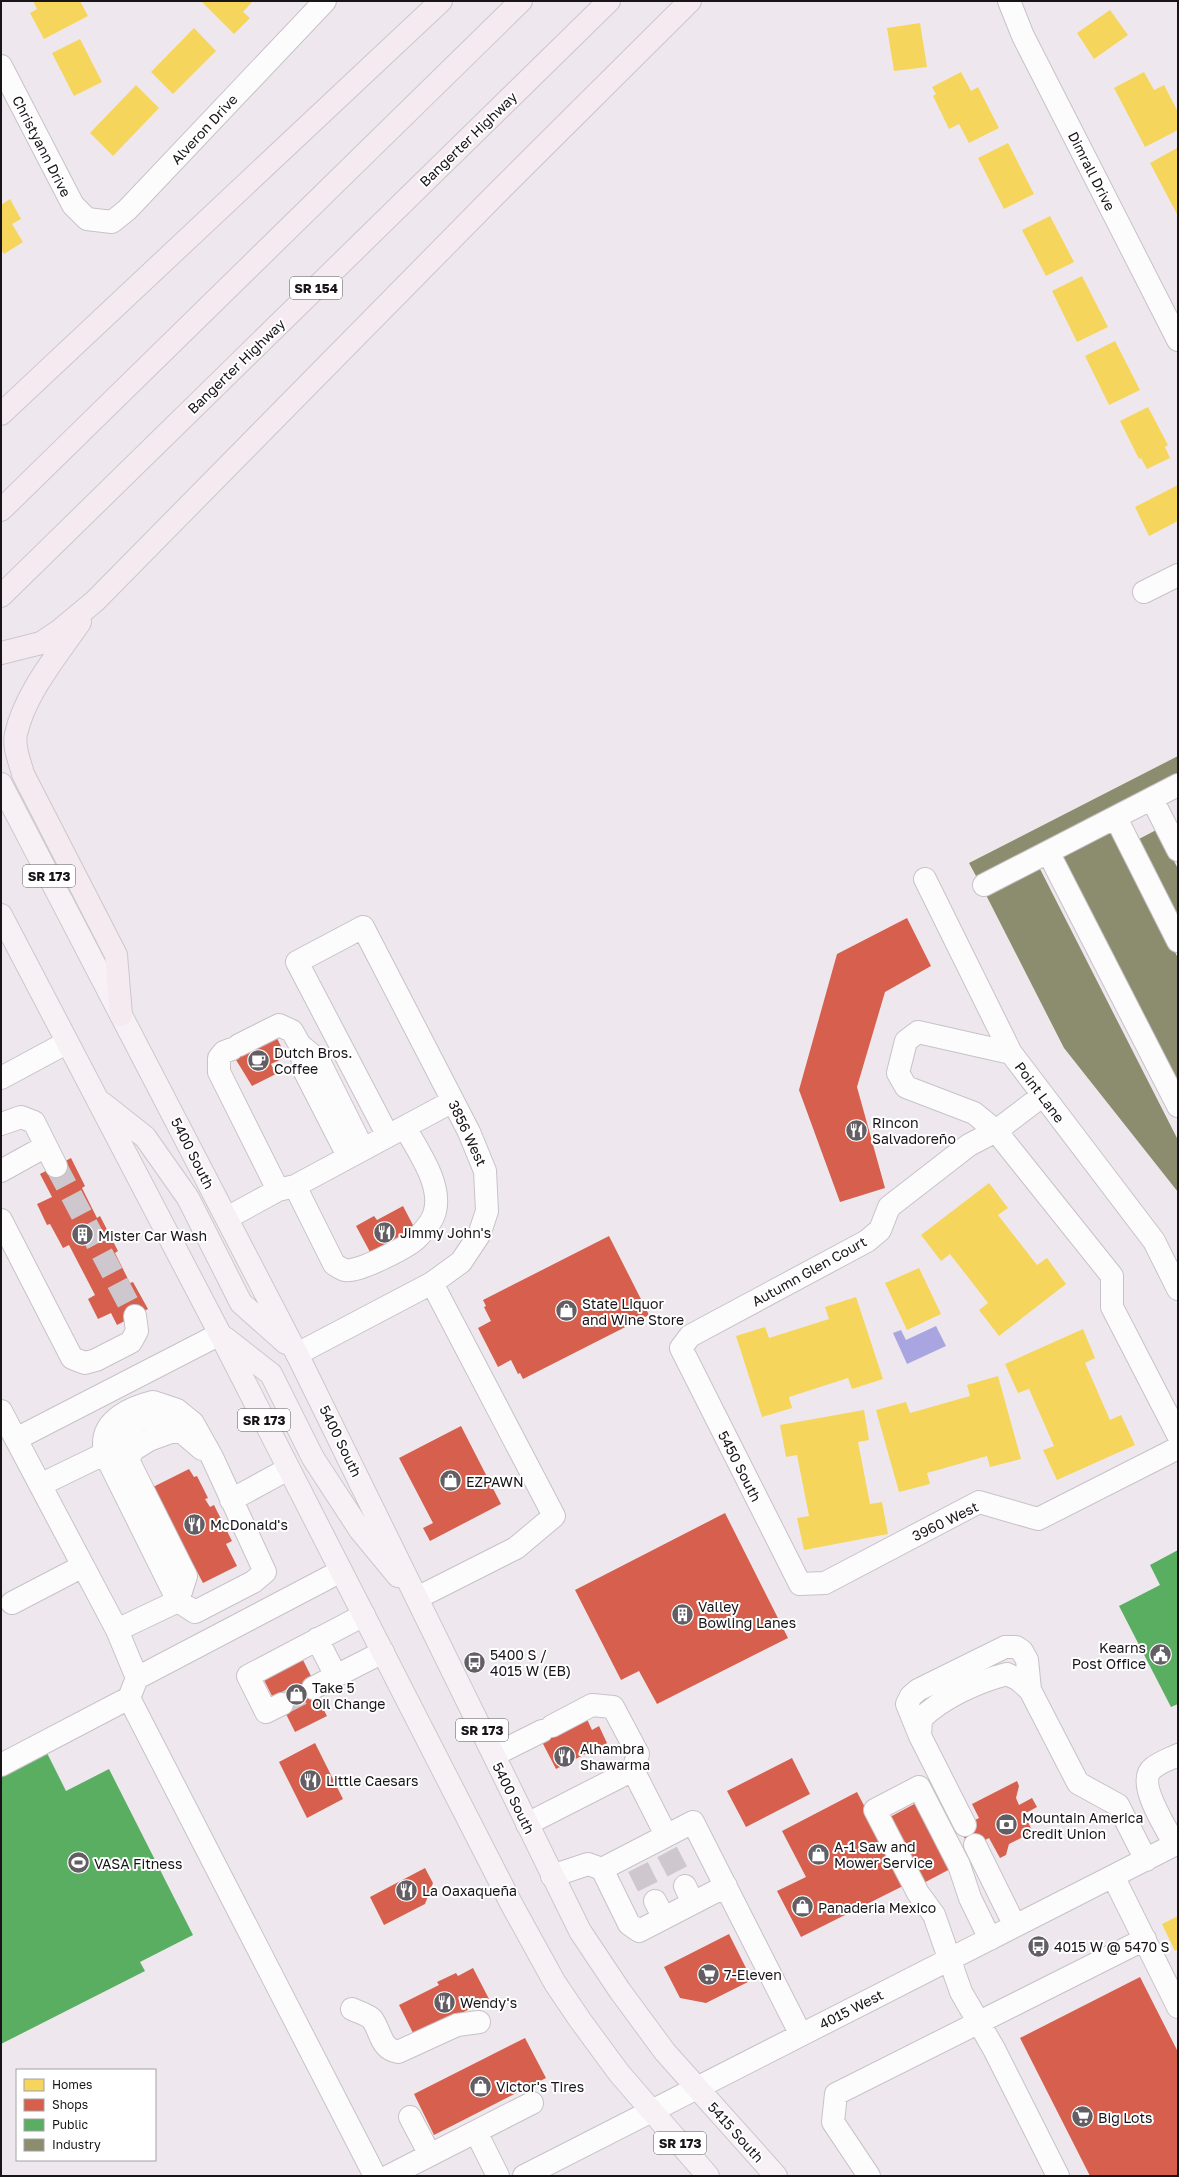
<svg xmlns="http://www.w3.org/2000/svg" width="1179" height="2177" font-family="'Golos Text',sans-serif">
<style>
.water{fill:#a9a5e1}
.homes{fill:#f6d55c}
.shops{fill:#d6604d}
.public{fill:#5aae61}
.industry{fill:#8c8c6e}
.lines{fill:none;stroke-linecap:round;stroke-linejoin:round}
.minor-tunnel{stroke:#cec8ce;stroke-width:22;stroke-dasharray:22 11;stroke-linecap:butt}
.minor-casing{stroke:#c8c2c8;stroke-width:24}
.major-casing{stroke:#cac8ca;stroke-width:24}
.highway-casing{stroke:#cac8ca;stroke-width:24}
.minor{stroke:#fcfcfc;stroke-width:22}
.major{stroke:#f7f1f5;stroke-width:22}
.highway{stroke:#f4eaf0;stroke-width:22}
.labels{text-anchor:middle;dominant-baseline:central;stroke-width:4;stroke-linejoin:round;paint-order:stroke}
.shield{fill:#fff;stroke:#5d5a5d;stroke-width:1}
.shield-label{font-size:13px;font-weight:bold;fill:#181418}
.street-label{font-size:14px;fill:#181418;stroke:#fff}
.poi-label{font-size:14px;fill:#181418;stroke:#fff;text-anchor:start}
</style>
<rect width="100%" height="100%" fill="#eee8ee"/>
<!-- water -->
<path class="water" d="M 936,1326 L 946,1346 L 907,1364 L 893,1333 L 901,1330 L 906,1340 Z"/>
<!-- homes -->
<path class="homes" d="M 33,1 L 80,1 L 88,16 L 44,39 L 30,13 L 37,9 Z
M 201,1 L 253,1 L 243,12 L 250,18 L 234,34 Z
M 1110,10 L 1128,35 L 1094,59 L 1077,33 Z
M 920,23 L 927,67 L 894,71 L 887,28 Z
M 194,28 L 216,51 L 173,94 L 151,72 Z
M 80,39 L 102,82 L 74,96 L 52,53 Z
M 961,72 L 971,91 L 978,87 L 999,128 L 969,143 L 959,124 L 949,129 L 933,96 L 936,94 L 932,87 Z
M 1144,72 L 1154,90 L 1164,85 L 1178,112 L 1178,130 L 1145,147 L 1114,88 Z
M 136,85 L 159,108 L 113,156 L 90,133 Z
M 1008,143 L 1034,194 L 1004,209 L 978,158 Z
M 1177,148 L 1178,149 L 1178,216 L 1150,163 Z
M 10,199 L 21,219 L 12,224 L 23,242 L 4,254 L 1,249 L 1,205 Z
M 1050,216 L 1074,262 L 1046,276 L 1022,230 Z
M 1082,276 L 1108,327 L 1077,342 L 1052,291 Z
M 1115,341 L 1140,390 L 1109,405 L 1085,356 Z
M 1148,407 L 1168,445 L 1165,447 L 1170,458 L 1147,469 L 1141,458 L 1139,459 L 1120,421 Z
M 1178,485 L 1178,521 L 1149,536 L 1135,507 Z
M 989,1183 L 1008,1208 L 998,1215 L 1037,1265 L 1047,1258 L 1066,1284 L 999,1336 L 979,1310 L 988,1303 L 950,1254 L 941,1261 L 921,1235 Z
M 919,1268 L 941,1314 L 907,1330 L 885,1283 Z
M 856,1297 L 883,1379 L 852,1389 L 848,1378 L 789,1397 L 792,1408 L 762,1417 L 736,1336 L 765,1327 L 769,1338 L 829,1319 L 825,1307 Z
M 1083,1329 L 1095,1358 L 1085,1363 L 1110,1420 L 1121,1415 L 1135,1445 L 1057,1480 L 1043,1450 L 1054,1446 L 1029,1389 L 1018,1393 L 1005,1364 Z
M 998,1376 L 1021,1459 L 990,1467 L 987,1456 L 927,1473 L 930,1484 L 899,1492 L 876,1410 L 906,1402 L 910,1413 L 970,1396 L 967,1385 Z
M 864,1410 L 869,1440 L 858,1442 L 870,1504 L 882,1502 L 888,1534 L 804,1550 L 797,1518 L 809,1516 L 797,1455 L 786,1457 L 780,1425 Z
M 1178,1916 L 1178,1949 L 1175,1951 L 1162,1924 Z"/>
<!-- shops -->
<path class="shops" d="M 907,918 L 931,966 L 885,992 L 857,1087 L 885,1188 L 840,1202 L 799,1090 L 837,954 Z
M 277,1038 L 286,1057 L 271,1064 L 276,1074 L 252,1086 L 233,1055 L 266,1040 L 267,1043 Z
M 71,1158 L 85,1186 L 82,1188 L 97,1218 L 100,1216 L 118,1251 L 115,1253 L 130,1283 L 133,1282 L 148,1309 L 117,1325 L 111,1313 L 98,1319 L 88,1299 L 95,1295 L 69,1245 L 63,1248 L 50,1224 L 47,1225 L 37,1204 L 52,1197 L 40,1174 Z
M 403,1206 L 415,1229 L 397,1243 L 395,1239 L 370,1252 L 356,1226 L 374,1216 L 377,1220 Z
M 609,1236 L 649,1315 L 523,1379 L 520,1373 L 518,1374 L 511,1360 L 498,1367 L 478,1328 L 491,1321 L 484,1307 L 486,1306 L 483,1300 Z
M 461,1426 L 501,1504 L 430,1541 L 423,1528 L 433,1523 L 399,1458 Z
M 189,1469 L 194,1477 L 197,1476 L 208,1498 L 205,1499 L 210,1507 L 214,1505 L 232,1541 L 226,1544 L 237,1566 L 203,1583 L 193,1564 L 188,1567 L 153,1487 Z
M 725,1513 L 788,1638 L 657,1704 L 639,1671 L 621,1680 L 575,1590 Z
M 303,1660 L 311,1676 L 307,1678 L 327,1716 L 295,1732 L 276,1694 L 272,1696 L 264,1680 Z
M 586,1717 L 592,1730 L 599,1726 L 607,1743 L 556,1769 L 541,1740 Z
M 315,1743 L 343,1799 L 307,1818 L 279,1762 Z
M 792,1758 L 810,1794 L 746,1827 L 727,1791 Z
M 1017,1781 L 1019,1786 L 1016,1798 L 1019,1805 L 1032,1798 L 1037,1807 L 1024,1814 L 1033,1832 L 1009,1844 L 1006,1855 L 1000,1858 L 989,1838 L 970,1848 L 959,1828 L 979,1818 L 972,1804 Z
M 857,1792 L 905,1885 L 801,1937 L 777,1891 L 806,1877 L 782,1831 Z
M 918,1802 L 952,1868 L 918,1886 L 890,1817 Z
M 425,1868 L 433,1883 L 425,1904 L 384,1925 L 370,1897 Z
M 729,1934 L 752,1980 L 706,2003 L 680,1998 L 664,1967 Z
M 473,1968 L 489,1999 L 415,2037 L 399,2005 L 439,1985 L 437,1982 L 456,1973 L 458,1976 Z
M 1140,1977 L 1178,2052 L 1178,2176 L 1090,2176 L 1020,2038 Z
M 525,2038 L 546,2078 L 434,2135 L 414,2094 Z"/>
<!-- public -->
<path class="public" d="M 1178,1550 L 1178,1704 L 1171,1707 L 1119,1606 L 1160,1585 L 1150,1565 Z
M 46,1751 L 66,1791 L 109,1769 L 193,1935 L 140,1962 L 145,1971 L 1,2044 L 1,1774 Z"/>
<!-- industry -->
<path class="industry" d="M 1178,756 L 1178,773 L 976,876 L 969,863 Z
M 1158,829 L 1178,869 L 1178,915 L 1139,839 Z
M 1113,831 L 1178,958 L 1178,1085 L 1062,857 Z
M 1039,867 L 1178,1140 L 1178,1192 L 1064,1048 L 986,895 Z"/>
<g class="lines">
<!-- minor-tunnel -->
<path class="minor-tunnel" d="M 56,1166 L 135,1316
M 282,1704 L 313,1688
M 667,1852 L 685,1886
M 638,1867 L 655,1901"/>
<defs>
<path id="minor" d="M 1009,1 L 1023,36 L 1178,340
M 1,66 L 73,205 L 87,219 L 112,222 L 127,210 L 325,1
M 1144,592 L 1178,575
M 1152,799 L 1178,850
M 1116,818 L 1178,941
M 1048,852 L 1178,1106
M 925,879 L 1011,1053 L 1154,1241 L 1178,1289
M 984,885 L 1178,785
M 239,1045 L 279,1025 L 292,1031 L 300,1045 L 319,1061 L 363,1149
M 300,1045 L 304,1070 L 348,1156
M 232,1049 L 224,1052 L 219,1058 L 219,1072 L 278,1190
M 1011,1053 L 918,1032 L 906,1041 L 898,1073 L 906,1087 L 974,1113 L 996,1131 L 1112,1276 L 1112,1307 L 1178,1435
M 1,1078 L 66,1043
M 1042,1096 L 996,1131 L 969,1145 L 889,1207 L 880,1230 L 867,1241 L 690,1336 L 681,1348 L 800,1584 L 825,1583 L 979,1502 L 1038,1519 L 1178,1448
M 1,1124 L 21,1117 L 34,1122 L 56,1166
M 1,1171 L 46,1146
M 295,1186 L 334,1264 C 337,1266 341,1269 345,1270 C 356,1274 407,1247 416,1239 C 423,1232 433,1221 435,1211 C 442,1183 417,1150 405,1127
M 227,1218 L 278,1190 L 295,1186 L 453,1101
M 1,1220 L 72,1358 L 85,1363 L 96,1360 L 131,1342 L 137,1331 L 135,1316
M 297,1354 L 432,1283 L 461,1262 L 479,1235 L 487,1211 L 485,1171 L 469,1132 L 363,927 L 297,962 L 388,1136
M 153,1402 L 177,1410 L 193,1423 L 212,1457 L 265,1572 L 253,1582 L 195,1612 L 178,1601 L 108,1460 C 107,1455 105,1450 104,1445 C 103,1419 133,1407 153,1402 Z
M 1,1411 L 117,1630 L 137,1678
M 16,1439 L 220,1334
M 128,1460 C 126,1455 123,1449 123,1445 C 122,1440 126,1434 129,1430 C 142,1408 166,1420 181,1431
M 40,1485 L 106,1453
M 231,1500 L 288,1469
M 417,1598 L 516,1548 L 554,1516 L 432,1283
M 12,1603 L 83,1566
M 117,1630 L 178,1601 L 186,1576 L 128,1460 L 133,1450 L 149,1440 L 171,1432 L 182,1432 L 202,1449
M 317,1639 L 336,1676 L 383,1652
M 313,1688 L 336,1676
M 129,1698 L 375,2176
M 282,1704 L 266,1712 L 248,1676 L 364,1615
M 920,1736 L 907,1704 L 911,1696 L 918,1690 L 1005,1647 L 1016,1647 L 1022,1651 L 1027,1660 L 1030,1690 L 1078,1783 L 1118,1805 L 1146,1860
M 494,1755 L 542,1731
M 1,1765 L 129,1698 L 137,1678 L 341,1571
M 633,1770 L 666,1835
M 527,1824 L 633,1770 L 638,1754 L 613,1707 L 592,1705 L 552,1726
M 965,1825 L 920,1736 L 921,1719 C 941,1698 979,1681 1007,1674 L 1019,1680 L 1030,1690
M 975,1845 L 1015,1926
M 1175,1845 C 1167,1829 1135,1782 1153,1768 C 1160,1762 1170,1759 1178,1755
M 602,1869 L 629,1924 L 639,1931 L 726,1886
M 552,1876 L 588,1864 L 602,1869 L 693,1822 L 801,2035
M 1113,1876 L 1178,2007
M 685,1886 L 693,1903
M 655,1901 L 664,1918
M 990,1939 L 970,1898 L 959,1865 L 919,1787 L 875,1810 L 918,1893 L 934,1915 L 961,1992 L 994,2049 L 1058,2176
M 352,2009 C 358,2012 368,2015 372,2019 C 381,2031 380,2049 398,2052 L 457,2025 L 479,2022
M 410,2117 L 430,2155 L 532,2103
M 476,2132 L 498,2176
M 389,2176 L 430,2155
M 524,2176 L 1178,1843
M 869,2176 L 833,2122 L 836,2094 L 1145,1939"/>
<path id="major" d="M 1,784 L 297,1354 L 580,1931 L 620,1991 L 665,2052 L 776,2176
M 1,915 L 220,1334 L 512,1905 L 555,1983 L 580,2020 L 619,2073 L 708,2176
M 102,1103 L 145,1137 L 188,1198 L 241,1303 L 286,1343
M 225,1338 L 271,1374 L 313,1458 L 360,1530 L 398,1576"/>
<path id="highway" d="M 1,414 L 441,1
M 1,510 L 521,1
M 1,596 L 609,1
M 80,622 C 57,656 25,693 16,734 C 13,747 20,762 23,774 L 116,955 L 121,1015
M 1,653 L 41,643 L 59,631 L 95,601 L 500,190 L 690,1"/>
</defs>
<!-- minor casing -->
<use href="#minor" class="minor-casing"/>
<!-- major casing -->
<use href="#major" class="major-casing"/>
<!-- highway casing -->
<use href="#highway" class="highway-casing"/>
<!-- minor -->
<use href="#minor" class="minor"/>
<!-- major -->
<use href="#major" class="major"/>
<!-- highway -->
<use href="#highway" class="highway"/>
</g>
<!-- icons -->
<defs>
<symbol id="cafe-disc" viewBox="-11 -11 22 22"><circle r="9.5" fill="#635e63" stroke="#fff"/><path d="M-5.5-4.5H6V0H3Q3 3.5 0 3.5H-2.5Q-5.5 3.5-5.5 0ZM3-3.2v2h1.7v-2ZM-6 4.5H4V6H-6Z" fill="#fff"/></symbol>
<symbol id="restaurant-disc" viewBox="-11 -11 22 22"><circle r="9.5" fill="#635e63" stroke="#fff"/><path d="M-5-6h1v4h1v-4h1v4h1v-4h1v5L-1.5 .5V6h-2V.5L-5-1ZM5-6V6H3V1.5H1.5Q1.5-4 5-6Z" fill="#fff"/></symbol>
<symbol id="building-disc" viewBox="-11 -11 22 22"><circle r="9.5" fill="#635e63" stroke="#fff"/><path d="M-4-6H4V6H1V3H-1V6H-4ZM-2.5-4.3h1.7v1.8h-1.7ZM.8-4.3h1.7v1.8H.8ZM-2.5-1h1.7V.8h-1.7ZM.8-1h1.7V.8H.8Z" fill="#fff"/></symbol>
<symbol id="shop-disc" viewBox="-11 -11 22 22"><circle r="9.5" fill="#635e63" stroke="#fff"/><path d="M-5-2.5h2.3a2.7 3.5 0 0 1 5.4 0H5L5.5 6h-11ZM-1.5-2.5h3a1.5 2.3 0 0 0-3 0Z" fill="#fff"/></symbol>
<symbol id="civic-disc" viewBox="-11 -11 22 22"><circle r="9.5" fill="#635e63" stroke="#fff"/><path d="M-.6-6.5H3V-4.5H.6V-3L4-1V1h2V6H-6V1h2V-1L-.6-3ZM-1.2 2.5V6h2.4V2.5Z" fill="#fff"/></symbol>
<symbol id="bus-disc" viewBox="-11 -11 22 22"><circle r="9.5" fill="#635e63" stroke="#fff"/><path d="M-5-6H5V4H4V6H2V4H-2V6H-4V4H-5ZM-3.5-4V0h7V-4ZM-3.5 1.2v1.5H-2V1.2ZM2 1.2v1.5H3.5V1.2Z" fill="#fff"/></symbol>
<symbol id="bank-disc" viewBox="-11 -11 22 22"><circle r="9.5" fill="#635e63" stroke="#fff"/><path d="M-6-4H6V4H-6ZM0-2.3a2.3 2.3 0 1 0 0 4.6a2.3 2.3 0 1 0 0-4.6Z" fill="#fff"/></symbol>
<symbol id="stadium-disc" viewBox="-11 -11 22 22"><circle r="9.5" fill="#635e63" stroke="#fff"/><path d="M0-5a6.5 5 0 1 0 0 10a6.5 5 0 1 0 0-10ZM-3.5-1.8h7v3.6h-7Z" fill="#fff"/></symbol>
<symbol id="supermarket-disc" viewBox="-11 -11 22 22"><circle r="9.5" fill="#635e63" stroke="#fff"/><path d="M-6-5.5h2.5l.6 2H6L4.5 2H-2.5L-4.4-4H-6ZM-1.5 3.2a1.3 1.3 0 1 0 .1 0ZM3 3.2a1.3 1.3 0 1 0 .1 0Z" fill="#fff"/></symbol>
</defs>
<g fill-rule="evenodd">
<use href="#cafe-disc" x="246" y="1048" width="25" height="25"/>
<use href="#restaurant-disc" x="844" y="1118" width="25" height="25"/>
<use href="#restaurant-disc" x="372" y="1220" width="25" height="25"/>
<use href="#building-disc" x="70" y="1222" width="25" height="25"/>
<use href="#shop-disc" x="554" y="1298" width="25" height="25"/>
<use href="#shop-disc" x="438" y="1468" width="25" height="25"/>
<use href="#restaurant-disc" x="182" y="1512" width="25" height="25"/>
<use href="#building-disc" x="670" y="1602" width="25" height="25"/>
<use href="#civic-disc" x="1148" y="1642" width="25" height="25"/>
<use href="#bus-disc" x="462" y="1650" width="25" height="25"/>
<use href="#shop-disc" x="284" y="1682" width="25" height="25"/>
<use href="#restaurant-disc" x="552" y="1744" width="25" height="25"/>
<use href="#restaurant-disc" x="298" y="1768" width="25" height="25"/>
<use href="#bank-disc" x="994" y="1812" width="25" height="25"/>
<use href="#shop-disc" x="806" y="1842" width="25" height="25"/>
<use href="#stadium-disc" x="66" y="1850" width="25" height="25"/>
<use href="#restaurant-disc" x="394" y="1878" width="25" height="25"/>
<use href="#shop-disc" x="790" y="1894" width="25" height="25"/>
<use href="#bus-disc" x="1026" y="1934" width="25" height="25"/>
<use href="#supermarket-disc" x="696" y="1962" width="25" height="25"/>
<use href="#restaurant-disc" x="432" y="1990" width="25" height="25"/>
<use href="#shop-disc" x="468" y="2074" width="25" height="25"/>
<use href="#supermarket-disc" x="1070" y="2104" width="25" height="25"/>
</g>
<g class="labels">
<!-- shield labels -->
<g class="shield">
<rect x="290" y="277" width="52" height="22" rx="3"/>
<rect x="23" y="865" width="52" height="22" rx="3"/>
<rect x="238" y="1409" width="52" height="22" rx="3"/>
<rect x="456" y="1719" width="52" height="22" rx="3"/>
<rect x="654" y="2132" width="52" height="22" rx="3"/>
</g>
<g class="shield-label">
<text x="316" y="288">SR 154</text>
<text x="49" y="876">SR 173</text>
<text x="264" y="1420">SR 173</text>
<text x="482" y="1730">SR 173</text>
<text x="680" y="2143">SR 173</text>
</g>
<!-- street labels -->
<g class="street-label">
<text transform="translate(204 129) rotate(-47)">Alveron Drive</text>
<text transform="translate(468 139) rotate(-44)">Bangerter Highway</text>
<text transform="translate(42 146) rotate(63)">Christyann Drive</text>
<text transform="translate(1092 171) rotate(63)">Dimrall Drive</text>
<text transform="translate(236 366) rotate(-44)">Bangerter Highway</text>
<text transform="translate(1040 1092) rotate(53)">Point Lane</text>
<text transform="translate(468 1133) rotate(65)">3856 West</text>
<text transform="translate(193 1153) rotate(63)">5400 South</text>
<text transform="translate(809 1271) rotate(-29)">Autumn Glen Court</text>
<text transform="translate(341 1441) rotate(64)">5400 South</text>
<text transform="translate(740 1466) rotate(63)">5450 South</text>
<text transform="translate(945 1521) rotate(-26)">3960 West</text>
<text transform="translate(514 1798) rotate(64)">5400 South</text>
<text transform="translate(851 2009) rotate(-27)">4015 West</text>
<text transform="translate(736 2132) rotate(48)">5415 South</text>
</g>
<!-- poi labels -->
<g class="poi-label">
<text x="274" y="1052">Dutch Bros.<tspan x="274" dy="16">Coffee</tspan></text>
<text x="872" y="1122">Rincon<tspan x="872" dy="16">Salvadoreño</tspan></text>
<text x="400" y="1232">Jimmy John's</text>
<text x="98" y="1235">Mister Car Wash</text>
<text x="582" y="1303">State Liquor<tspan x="582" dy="16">and Wine Store</tspan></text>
<text x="466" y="1481">EZPAWN</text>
<text x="210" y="1524">McDonald's</text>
<text x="698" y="1606">Valley<tspan x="698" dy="16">Bowling Lanes</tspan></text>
<text x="1146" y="1647" text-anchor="end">Kearns<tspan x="1146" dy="16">Post Office</tspan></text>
<text x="490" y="1654">5400 S /<tspan x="490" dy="16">4015 W (EB)</tspan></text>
<text x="312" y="1687">Take 5<tspan x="312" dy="16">Oil Change</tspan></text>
<text x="580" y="1748">Alhambra<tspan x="580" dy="16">Shawarma</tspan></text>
<text x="326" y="1780">Little Caesars</text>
<text x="1022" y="1817">Mountain America<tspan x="1022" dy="16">Credit Union</tspan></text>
<text x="834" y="1846">A-1 Saw and<tspan x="834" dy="16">Mower Service</tspan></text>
<text x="94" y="1863">VASA Fitness</text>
<text x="422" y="1890">La Oaxaqueña</text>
<text x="818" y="1907">Panaderia Mexico</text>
<text x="1054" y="1946">4015 W @ 5470 S</text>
<text x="724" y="1974">7-Eleven</text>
<text x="460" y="2002">Wendy's</text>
<text x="496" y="2086">Victor's Tires</text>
<text x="1098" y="2117">Big Lots</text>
</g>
</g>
<!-- border -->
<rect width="1179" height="2177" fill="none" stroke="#181418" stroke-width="4"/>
<!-- legend -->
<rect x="16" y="2069" width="140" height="92" fill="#ffffff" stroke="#a3a1a3"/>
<rect x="24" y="2079" width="20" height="12" fill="#f6d55c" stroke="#a3a1a3"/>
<text x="52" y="2089" font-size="12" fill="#181418">Homes</text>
<rect x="24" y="2099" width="20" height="12" fill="#d6604d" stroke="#a3a1a3"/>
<text x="52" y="2109" font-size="12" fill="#181418">Shops</text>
<rect x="24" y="2119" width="20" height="12" fill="#5aae61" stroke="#a3a1a3"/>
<text x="52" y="2129" font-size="12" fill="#181418">Public</text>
<rect x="24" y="2139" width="20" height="12" fill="#8c8c6e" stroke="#a3a1a3"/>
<text x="52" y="2149" font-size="12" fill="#181418">Industry</text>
</svg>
